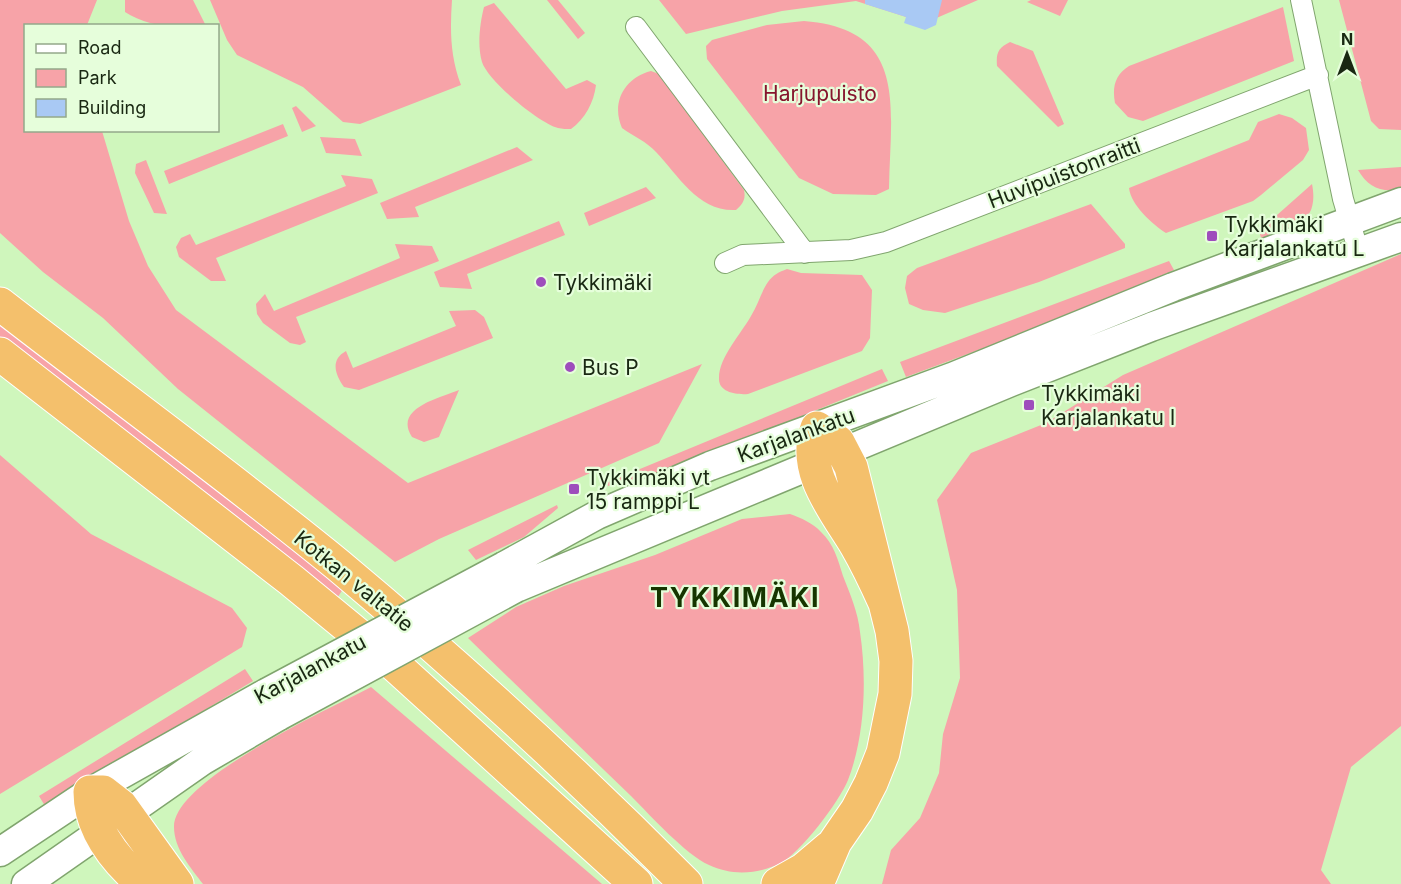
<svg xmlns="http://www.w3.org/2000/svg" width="1401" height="884" font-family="Inter,sans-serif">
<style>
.green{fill:#f7a3a8}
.building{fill:#a9c9f4}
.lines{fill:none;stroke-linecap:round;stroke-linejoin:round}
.minor-casing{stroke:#80a56e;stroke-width:22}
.secondary-casing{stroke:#80a56e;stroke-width:31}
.trunk-casing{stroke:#fff;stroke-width:35}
.minor{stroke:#fff;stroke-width:20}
.secondary{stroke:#fff;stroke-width:28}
.trunk{stroke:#f4c06c;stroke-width:33}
.secondary-bridge-casing{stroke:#80a56e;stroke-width:31;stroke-linecap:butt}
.secondary-bridge{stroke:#fff;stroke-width:28}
.poi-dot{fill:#9e4dbc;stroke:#e6fedb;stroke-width:2}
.labels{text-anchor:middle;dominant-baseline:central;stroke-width:4.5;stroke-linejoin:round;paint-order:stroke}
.park-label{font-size:21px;fill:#86152d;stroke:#e6fedb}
.street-label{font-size:21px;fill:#192812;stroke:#e6fedb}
.poi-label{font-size:21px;fill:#192812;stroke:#e6fedb;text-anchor:start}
.district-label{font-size:27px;font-weight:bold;letter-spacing:1.5px;fill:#163500;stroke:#e6fedb}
</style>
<rect width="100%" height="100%" fill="#cff6bc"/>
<!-- green -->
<path class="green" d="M 0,0 L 97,0 L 87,25 L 26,26 L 26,130 L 102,131 L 129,221 L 148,266 L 176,310 L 408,483 L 702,364 L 659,443 L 439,539 L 395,562 L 178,389 L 103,318 L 43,272 L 0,233 Z
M 125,0 L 193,0 L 205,24 C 183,32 144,25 125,12 Z
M 210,0 L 452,0 C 450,30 450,56 461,85 L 360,124 L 343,122 L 303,87 L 237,55 L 227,40 Z
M 547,0 L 558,0 L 585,33 L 578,39 Z
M 659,0 L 978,0 L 925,23 L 856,1 L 782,11 L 686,34 Z
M 1031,0 L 1068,0 L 1060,16 L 1027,2 Z
M 1339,0 L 1401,0 L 1401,130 L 1379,129 L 1371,121 Z
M 494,3 L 566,89 L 587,80 L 596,85 C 594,102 585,119 571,129 C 567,129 562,129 558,128 C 539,123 488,81 482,62 C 477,45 480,23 484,7 Z
M 1283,7 L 1294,61 L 1143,121 L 1128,117 L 1115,103 C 1112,87 1115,75 1129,66 Z
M 804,21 C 910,29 890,109 889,189 L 876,195 L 833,194 L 799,178 L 707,59 L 706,46 L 712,40 L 767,25 Z
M 1010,42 L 1033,51 L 1064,124 L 1058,127 L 997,66 C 996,53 998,48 1010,42 Z
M 651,71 L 659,74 L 744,190 C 746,199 743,204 736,210 C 698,212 679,176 656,152 C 647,142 633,136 622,128 C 611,103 624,78 651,71 Z
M 296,106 L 316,126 L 302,132 L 292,108 Z
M 1279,114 L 1292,118 L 1306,128 L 1309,150 L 1303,160 L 1261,195 L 1253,201 L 1166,233 C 1152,224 1131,205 1129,188 L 1249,140 L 1258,122 Z
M 283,124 L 288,136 L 169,184 L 164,171 Z
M 320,137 L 355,139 L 362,156 L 326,153 Z
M 517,147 L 533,160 L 415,207 L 419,217 L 387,219 L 380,203 Z
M 146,160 L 167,214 L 154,213 L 135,173 L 136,164 Z
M 1401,167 L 1401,189 C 1381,193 1368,187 1358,170 Z
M 341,175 L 372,179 L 378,193 L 216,258 L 226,281 L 211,281 L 179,257 L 176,247 L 181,238 L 190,234 L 196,245 L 346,186 Z
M 1312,184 C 1320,224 1291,229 1262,241 L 1259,231 Z
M 646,187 L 656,198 L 589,226 L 584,213 Z
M 1091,204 L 1125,244 L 1125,248 L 1039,282 L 945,313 L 923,310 L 909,304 L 905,288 L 907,276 L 917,268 Z
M 559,221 L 565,235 L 467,274 L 472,289 L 440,287 L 434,272 Z
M 395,244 L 432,246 L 439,261 L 296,317 L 306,342 L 300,345 L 290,343 L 263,323 L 257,314 L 256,304 L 265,294 L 274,311 L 400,258 Z
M 1401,254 L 1401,726 L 1351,767 L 1321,870 L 1331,884 L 882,884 L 891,850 L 920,818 L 939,773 L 943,734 L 960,678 L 957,590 L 937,500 L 971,453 L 1046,423 L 1123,375 Z
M 1169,261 L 1174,270 L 1091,308 L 906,377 L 900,362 Z
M 787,269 L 801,273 L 862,275 L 872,290 L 870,338 L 862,351 L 748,394 C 738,395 718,393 719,378 C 719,357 741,334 751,316 C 758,305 761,292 768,282 C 773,275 779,272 787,269 Z
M 475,310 L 484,317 L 493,338 L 359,390 L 344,387 C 335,374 330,360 346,351 L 353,368 L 456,326 L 449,311 Z
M 0,321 L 343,589 L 336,600 L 0,337 Z
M 882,369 L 888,381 L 672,469 L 608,486 L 606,483 Z
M 459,390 L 439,437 L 424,442 L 412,437 C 393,408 440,398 459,390 Z
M 0,455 L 91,534 L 232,608 L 247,628 L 242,647 L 0,794 Z
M 557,505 L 558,508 L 524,537 L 476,560 L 468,550 Z
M 790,514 C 801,518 813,523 821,532 C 834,544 838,560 843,576 C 850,594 858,612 860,632 C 867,679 865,736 848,780 C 839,802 800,854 779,864 C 757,874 732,876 709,865 C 685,854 651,816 631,796 C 577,744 522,691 468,638 L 516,607 L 564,586 L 655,555 L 742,519 Z
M 245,669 L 253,681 L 45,806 L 39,796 Z
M 371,687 L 602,884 L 203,884 C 191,868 174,849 174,827 C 173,780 331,708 371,687 Z"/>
<!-- building -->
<path class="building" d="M 865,0 L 942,0 L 936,25 L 925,30 L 904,23 L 906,17 L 865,4 Z"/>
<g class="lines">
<defs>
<path id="minor" d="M 1301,0 L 1343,199 L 1359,253
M 636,27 L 805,253
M 725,263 L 743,255 L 851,250 L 886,242 L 1318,75"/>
<path id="secondary" d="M 504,566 L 597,515 L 710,466 L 952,377 L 1173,287 L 1401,202
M 516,588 L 1011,382 L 1151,327 L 1401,237
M 0,852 L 90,792 L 266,693
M 26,884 L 202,761 L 279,716"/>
<path id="trunk" d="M 0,304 C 112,391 228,475 338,565 C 459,666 575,772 686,884
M 0,354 L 291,580 L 397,667 L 636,884
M 143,884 C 115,860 90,830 90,792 L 103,792 L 121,806 L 177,884
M 778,884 L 803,870 L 829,848
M 817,884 L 835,842 L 857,810 L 871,783 L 883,753 L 895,694 L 896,661 L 892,631 L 851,467 L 838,442 L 817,428 C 801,471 835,510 856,545 C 867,564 876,583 885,603"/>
</defs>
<!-- minor casing -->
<use href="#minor" class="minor-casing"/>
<!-- secondary casing -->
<use href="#secondary" class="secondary-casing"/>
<!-- trunk casing -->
<use href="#trunk" class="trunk-casing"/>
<!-- minor -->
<use href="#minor" class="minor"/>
<!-- secondary -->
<use href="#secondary" class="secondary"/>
<!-- trunk -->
<use href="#trunk" class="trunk"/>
<defs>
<path id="secondary-bridge" d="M 266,693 L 504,566
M 279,716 L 516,588"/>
</defs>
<!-- secondary-bridge casing -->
<use href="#secondary-bridge" class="secondary-bridge-casing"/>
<!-- secondary-bridge -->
<use href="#secondary-bridge" class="secondary-bridge"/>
</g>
<!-- markers -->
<g class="poi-dot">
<rect x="1206" y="230" width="12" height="12" rx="3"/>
<circle cx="541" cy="282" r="6"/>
<circle cx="570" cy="367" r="6"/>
<rect x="1023" y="399" width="12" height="12" rx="3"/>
<rect x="568" y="483" width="12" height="12" rx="3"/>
</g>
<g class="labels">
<!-- park labels -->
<g class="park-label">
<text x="820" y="93">Harjupuisto</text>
</g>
<!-- street labels -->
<g class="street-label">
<text transform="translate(1064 173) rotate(-21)">Huvipuistonraitti</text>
<text transform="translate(796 435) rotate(-20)">Karjalankatu</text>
<text transform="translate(354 581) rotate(39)">Kotkan valtatie</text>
<text transform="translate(310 669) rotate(-28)">Karjalankatu</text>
</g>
<!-- poi labels -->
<g class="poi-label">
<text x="1224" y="224">Tykkimäki<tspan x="1224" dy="24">Karjalankatu L</tspan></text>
<text x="553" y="282">Tykkimäki</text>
<text x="582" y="367">Bus P</text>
<text x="1041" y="393">Tykkimäki<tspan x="1041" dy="24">Karjalankatu I</tspan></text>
<text x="586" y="477">Tykkimäki vt<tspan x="586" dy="24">15 ramppi L</tspan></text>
</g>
<!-- district labels -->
<g class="district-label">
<text x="735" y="597">TYKKIMÄKI</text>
</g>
</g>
<!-- legend -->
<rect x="24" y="24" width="195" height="108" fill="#e6fedb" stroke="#94a88b" stroke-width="1.5"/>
<rect x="36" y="44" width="30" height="9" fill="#ffffff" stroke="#94a88b" stroke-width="1.5"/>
<text x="78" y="54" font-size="18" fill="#192812">Road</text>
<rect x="36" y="69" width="30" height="18" fill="#f7a3a8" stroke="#94a88b" stroke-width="1.5"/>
<text x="78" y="84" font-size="18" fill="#192812">Park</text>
<rect x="36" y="99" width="30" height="18" fill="#a9c9f4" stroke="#94a88b" stroke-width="1.5"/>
<text x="78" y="114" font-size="18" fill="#192812">Building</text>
<!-- north arrow -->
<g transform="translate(1347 54)" stroke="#e6fedb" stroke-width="4.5" paint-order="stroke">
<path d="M0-4.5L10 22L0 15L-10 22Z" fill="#192812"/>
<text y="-9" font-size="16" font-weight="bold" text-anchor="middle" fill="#192812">N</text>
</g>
</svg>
